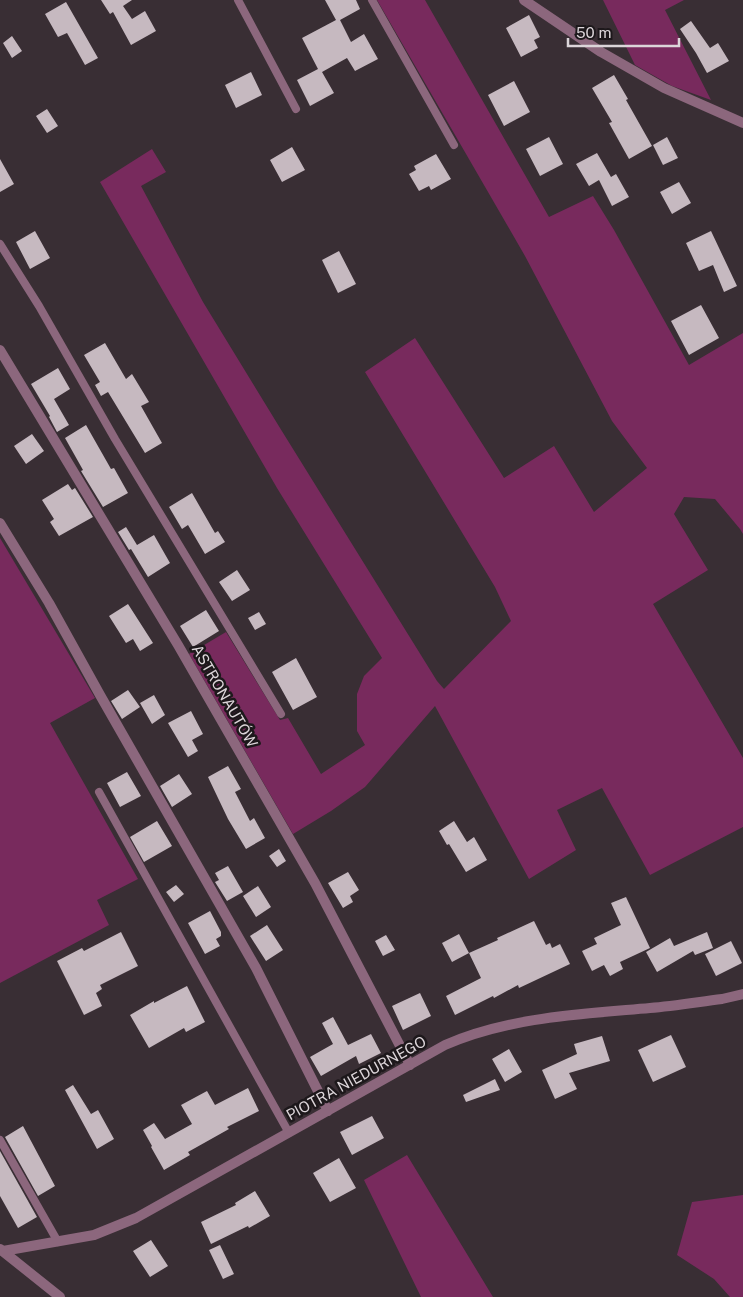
<svg xmlns="http://www.w3.org/2000/svg" width="743" height="1297" font-family="'Public Sans',sans-serif">
<style>
.green{fill:#782a5d}
.building{fill:#c6b9c0}
.lines{fill:none;stroke-linecap:round;stroke-linejoin:round}
.service{stroke:#8c677d;stroke-width:8}
.minor{stroke:#8c677d;stroke-width:10}
.tertiary{stroke:#8c677d;stroke-width:10}
.labels{text-anchor:middle;dominant-baseline:central;stroke-width:5;stroke-linejoin:round;paint-order:stroke}
.street-label{font-size:15px;fill:#dcd5d9;stroke:#1d181b}
</style>
<rect width="100%" height="100%" fill="#392e34"/>
<!-- green -->
<path class="green" d="M 377,0 L 425,0 L 549,217 L 593,196 L 614,230 L 689,365 L 743,333 L 743,534 L 740,529 L 715,499 L 684,497 L 674,514 L 708,570 L 653,604 L 743,758 L 743,827 L 650,875 L 602,788 L 557,810 L 576,850 L 529,879 L 435,706 L 365,787 L 331,811 L 293,834 L 189,654 L 226,632 L 280,720 L 288,718 L 321,774 L 365,745 L 357,731 L 357,694 L 364,676 L 382,658 L 277,488 L 100,182 L 152,149 L 166,172 L 141,186 L 203,302 L 280,428 L 437,681 L 444,689 L 511,621 L 495,587 L 365,372 L 415,338 L 504,478 L 554,446 L 594,512 L 647,468 L 612,421 L 525,256 Z
M 603,0 L 684,0 L 665,10 L 711,100 L 672,86 L 635,65 Z
M 0,538 L 95,698 L 50,723 L 138,879 L 97,900 L 109,925 L 0,983 Z
M 407,1155 L 493,1297 L 421,1297 L 364,1180 Z
M 743,1195 L 743,1297 L 730,1297 L 714,1279 L 677,1255 L 692,1202 Z"/>
<!-- building -->
<path class="building" d="M 101,0 L 132,0 L 123,6 L 132,19 L 145,11 L 156,31 L 131,45 L 113,12 L 110,14 Z
M 325,0 L 356,0 L 360,9 L 340,20 L 351,42 L 364,34 L 378,59 L 355,71 L 347,58 L 322,72 L 334,93 L 310,106 L 297,80 L 318,69 L 302,38 L 336,20 Z
M 66,2 L 98,58 L 85,65 L 67,33 L 58,37 L 45,14 Z
M 529,15 L 540,37 L 534,40 L 538,48 L 521,57 L 506,28 Z
M 691,21 L 710,48 L 718,43 L 729,61 L 707,73 L 696,53 L 680,29 Z
M 12,36 L 22,51 L 12,58 L 3,43 Z
M 251,72 L 262,95 L 236,108 L 225,85 Z
M 614,75 L 628,99 L 626,100 L 652,146 L 629,159 L 609,123 L 612,122 L 592,88 Z
M 514,81 L 530,112 L 504,126 L 488,95 Z
M 47,109 L 58,126 L 47,133 L 36,116 Z
M 549,137 L 563,164 L 540,176 L 526,149 Z
M 667,137 L 678,158 L 663,165 L 653,145 Z
M 292,147 L 305,170 L 282,182 L 270,160 Z
M 597,153 L 611,177 L 616,174 L 629,197 L 612,206 L 599,180 L 589,186 L 576,164 Z
M 436,154 L 451,179 L 431,190 L 429,186 L 419,191 L 409,174 L 416,170 L 414,166 Z
M 0,159 L 14,184 L 0,192 Z
M 679,182 L 691,203 L 672,214 L 660,192 Z
M 35,231 L 50,258 L 30,269 L 16,242 Z
M 711,231 L 737,286 L 724,292 L 713,265 L 699,271 L 686,243 Z
M 339,251 L 356,284 L 338,293 L 322,260 Z
M 701,305 L 719,338 L 689,355 L 671,321 Z
M 105,343 L 126,379 L 132,374 L 149,402 L 141,406 L 162,443 L 145,453 L 108,392 L 101,396 L 95,385 L 100,382 L 84,355 Z
M 58,368 L 70,389 L 54,399 L 69,425 L 57,432 L 49,417 L 50,416 L 31,384 Z
M 86,425 L 111,469 L 114,468 L 128,493 L 103,507 L 81,471 L 83,470 L 65,438 Z
M 32,434 L 44,451 L 26,464 L 14,446 Z
M 68,484 L 72,490 L 75,488 L 93,517 L 59,536 L 50,522 L 54,519 L 42,500 Z
M 192,493 L 215,533 L 218,531 L 225,542 L 205,554 L 188,525 L 182,529 L 169,507 Z
M 126,527 L 137,545 L 154,535 L 170,563 L 148,577 L 131,549 L 129,550 L 118,532 Z
M 237,570 L 250,590 L 232,601 L 219,582 Z
M 128,604 L 153,643 L 140,651 L 133,639 L 126,643 L 109,616 Z
M 206,610 L 219,631 L 193,647 L 180,626 Z
M 259,612 L 266,624 L 255,630 L 248,618 Z
M 296,658 L 317,697 L 293,710 L 272,672 Z
M 128,690 L 140,707 L 122,719 L 111,701 Z
M 154,695 L 165,715 L 152,724 L 140,703 Z
M 191,711 L 203,734 L 192,740 L 198,751 L 188,757 L 168,723 Z
M 228,766 L 241,789 L 235,792 L 250,821 L 254,818 L 265,838 L 246,849 L 228,819 L 208,777 Z
M 127,772 L 141,796 L 120,807 L 107,783 Z
M 179,774 L 192,794 L 172,807 L 160,786 Z
M 157,821 L 172,846 L 144,862 L 130,837 Z
M 454,821 L 467,842 L 474,837 L 487,860 L 466,872 L 449,844 L 447,845 L 439,831 Z
M 279,849 L 286,861 L 277,867 L 269,856 Z
M 228,866 L 243,892 L 227,901 L 215,882 L 219,880 L 215,873 Z
M 348,872 L 359,890 L 350,896 L 353,902 L 343,908 L 328,883 Z
M 176,885 L 184,894 L 174,902 L 166,892 Z
M 258,886 L 271,907 L 256,917 L 243,896 Z
M 626,897 L 650,948 L 620,962 L 623,969 L 610,976 L 604,965 L 592,971 L 582,951 L 597,944 L 594,938 L 621,925 L 611,903 Z
M 210,911 L 221,932 L 221,936 L 216,939 L 220,946 L 205,954 L 188,923 Z
M 534,921 L 546,945 L 550,943 L 552,948 L 560,944 L 570,964 L 519,988 L 518,985 L 494,998 L 493,996 L 455,1015 L 446,996 L 481,978 L 469,953 L 498,940 L 497,938 Z
M 267,925 L 283,950 L 266,961 L 250,936 Z
M 121,932 L 138,966 L 100,985 L 102,989 L 96,993 L 102,1006 L 84,1015 L 57,961 L 82,948 L 84,951 Z
M 707,932 L 713,948 L 695,955 L 693,951 L 657,972 L 646,952 L 670,938 L 674,946 Z
M 459,934 L 469,953 L 452,962 L 442,943 Z
M 386,935 L 395,950 L 383,956 L 375,941 Z
M 731,941 L 742,963 L 716,976 L 705,954 Z
M 187,986 L 205,1022 L 186,1032 L 184,1028 L 149,1048 L 130,1015 L 154,1001 L 154,1003 Z
M 420,993 L 431,1016 L 403,1030 L 392,1006 Z
M 333,1017 L 348,1045 L 371,1034 L 381,1053 L 359,1064 L 356,1056 L 321,1076 L 310,1057 L 333,1044 L 322,1023 Z
M 671,1035 L 686,1067 L 653,1082 L 638,1050 Z
M 602,1036 L 610,1061 L 569,1073 L 577,1089 L 555,1099 L 542,1070 L 577,1054 L 574,1044 Z
M 509,1049 L 522,1072 L 505,1082 L 492,1059 Z
M 495,1079 L 500,1090 L 466,1102 L 463,1095 Z
M 73,1085 L 91,1114 L 98,1110 L 114,1139 L 97,1149 L 65,1090 Z
M 248,1088 L 259,1111 L 227,1127 L 229,1129 L 188,1152 L 190,1155 L 164,1170 L 151,1147 L 152,1146 L 143,1130 L 154,1123 L 165,1139 L 192,1124 L 181,1105 L 207,1091 L 215,1105 Z
M 372,1116 L 384,1138 L 352,1155 L 340,1132 Z
M 23,1126 L 55,1186 L 38,1196 L 5,1137 Z
M 0,1151 L 37,1217 L 18,1228 L 0,1196 Z
M 339,1158 L 356,1188 L 330,1202 L 313,1173 Z
M 255,1191 L 270,1216 L 249,1228 L 248,1226 L 211,1244 L 201,1222 L 236,1205 L 235,1203 Z
M 151,1240 L 168,1266 L 150,1277 L 133,1251 Z
M 220,1245 L 234,1274 L 223,1279 L 209,1250 Z"/>
<g class="lines">
<!-- service -->
<path class="service" d="M 238,0 L 296,109
M 372,0 L 454,145
M 0,244 L 39,306 L 115,439 L 281,714
M 99,792 L 289,1133
M 0,1140 L 58,1242"/>
<!-- minor -->
<path class="minor" d="M 524,0 L 601,52 L 664,88 L 743,123
M 0,350 L 178,645 L 315,883 L 410,1065
M 0,523 L 49,603 L 100,695 L 256,968 L 328,1111
M 3,1251 L 94,1235 L 136,1218 L 445,1045 C 509,1017 582,1014 650,1008 C 674,1006 698,1002 722,999 L 743,994"/>
<!-- tertiary -->
<path class="tertiary" d="M 0,1249 L 60,1297"/>
</g>
<g class="labels">
<!-- street labels -->
<g class="street-label">
<text transform="translate(225 696) rotate(60)">ASTRONAUTÓW</text>
<text transform="translate(356 1078) rotate(-29)">PIOTRA NIEDURNEGO</text>
</g>
</g>
<!-- scale -->
<path d="M568 38v8h111v-8" fill="none" stroke="#dcd5d9" stroke-width="2.5"/>
<text x="576" y="38" font-size="15" fill="#dcd5d9" stroke="#1d181b" stroke-width="4" paint-order="stroke">50 m</text>
</svg>
